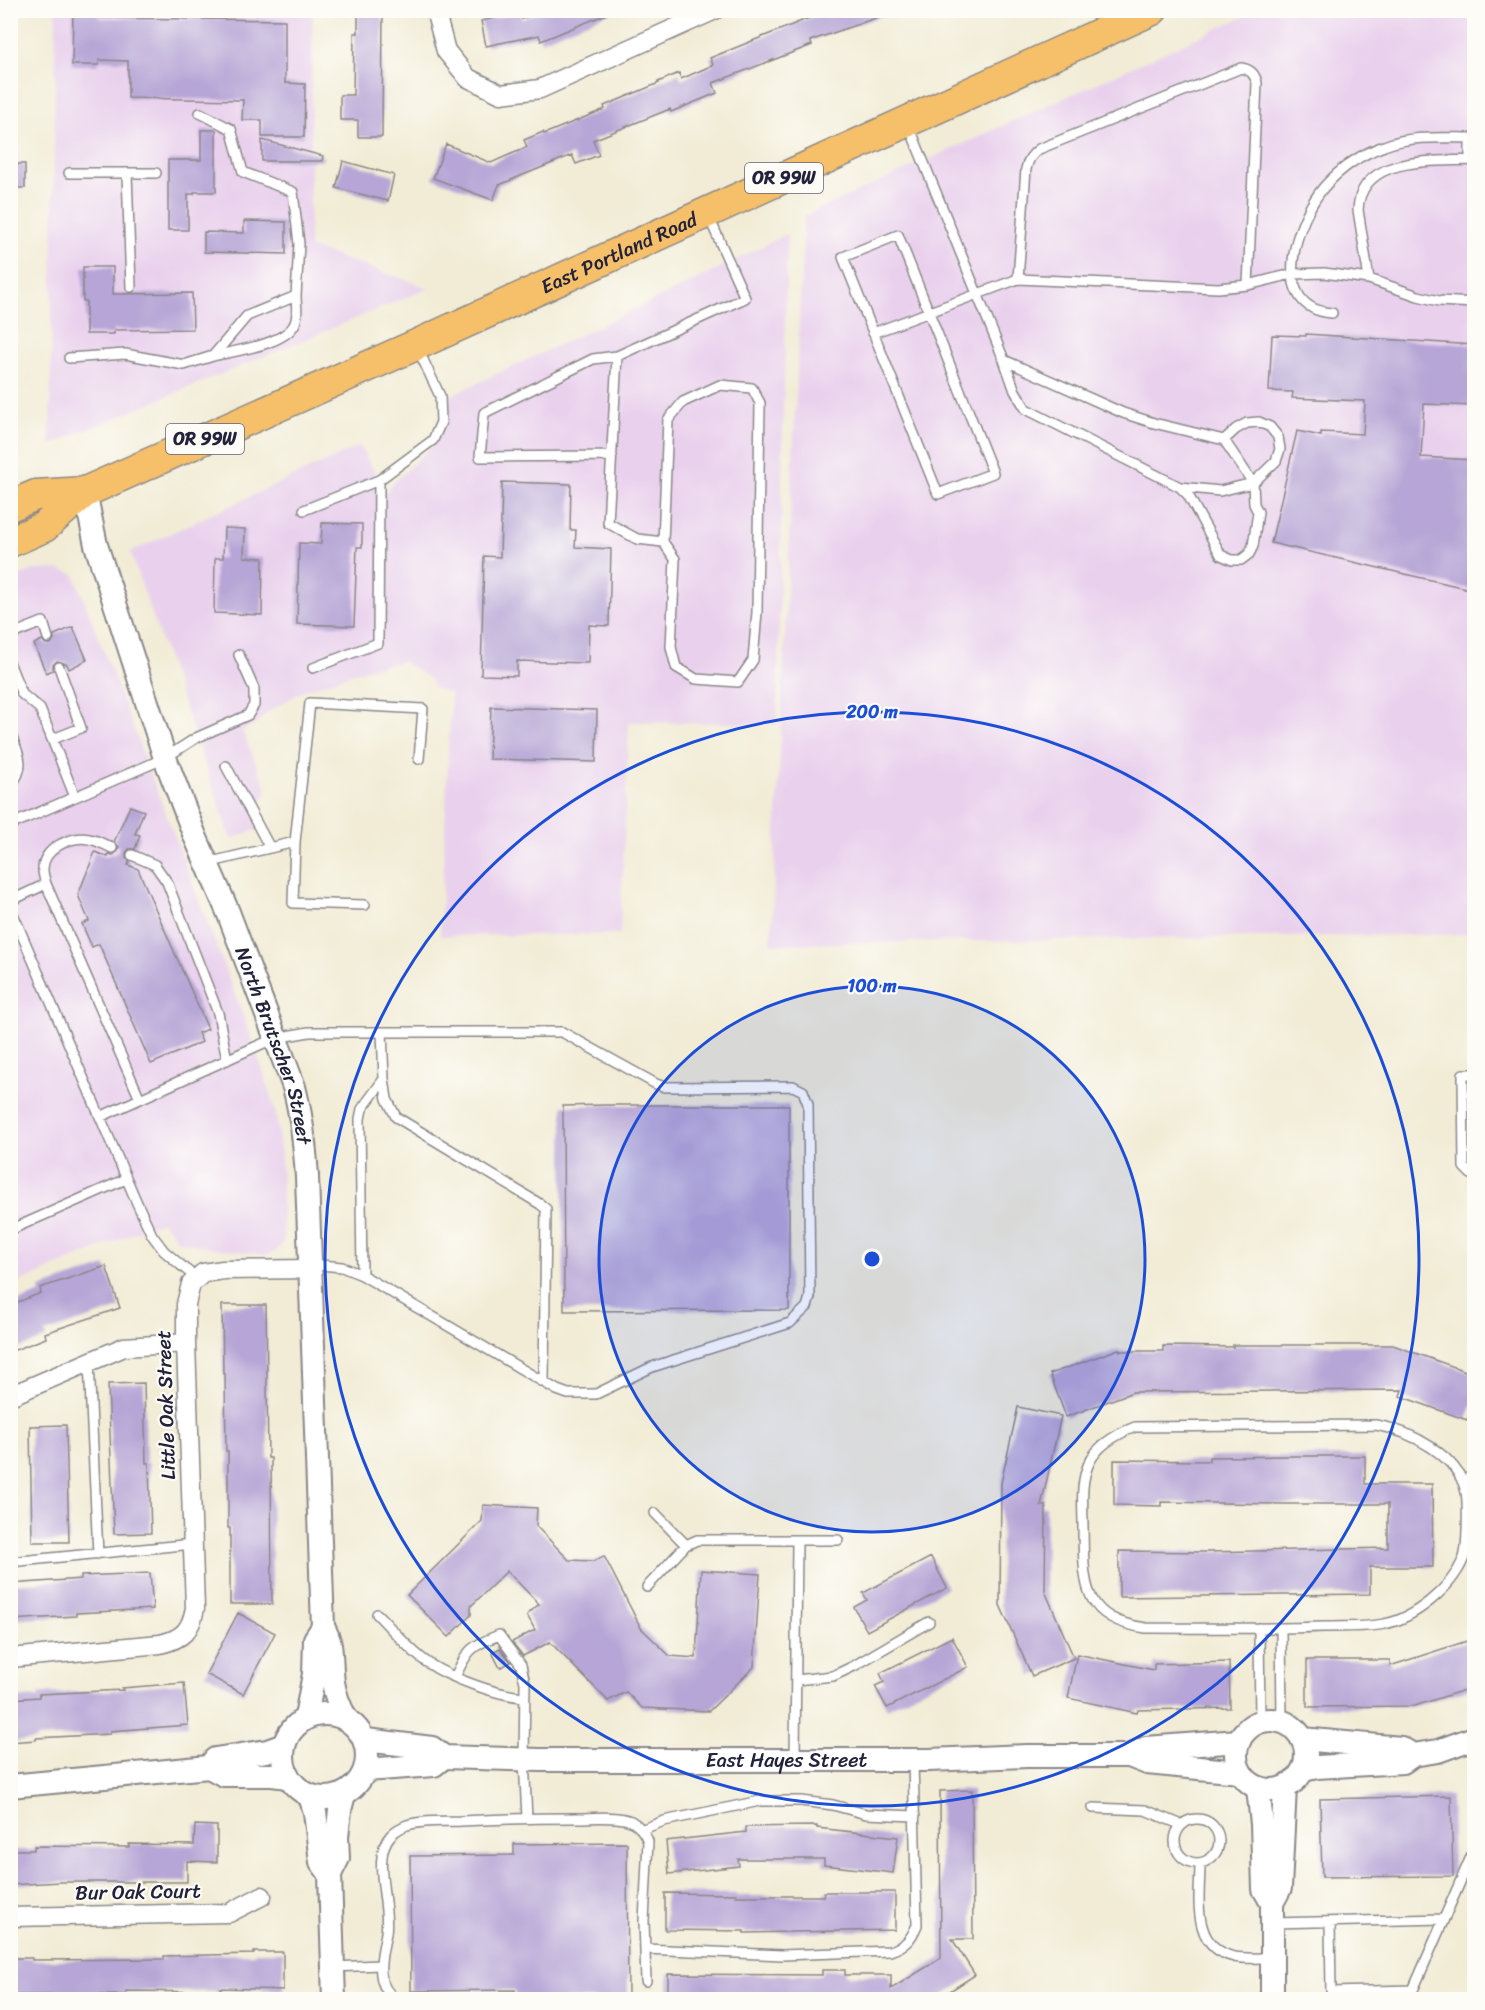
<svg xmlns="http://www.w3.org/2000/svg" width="1485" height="2010" font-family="Sriracha,sans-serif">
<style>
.built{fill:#e9d1ed}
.building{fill:#b6a5d6}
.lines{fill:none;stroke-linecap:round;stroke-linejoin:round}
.service-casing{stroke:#8a8788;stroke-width:12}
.minor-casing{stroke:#8a8788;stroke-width:21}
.tertiary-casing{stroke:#8a8788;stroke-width:26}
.trunk-casing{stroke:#8a8788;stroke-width:33}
.service{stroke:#fff;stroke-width:9}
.minor{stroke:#fff;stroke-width:18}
.tertiary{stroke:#fff;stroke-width:22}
.trunk{stroke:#f6c06b;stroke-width:30}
.ring{fill:none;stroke:#1d4ed8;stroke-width:3}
.labels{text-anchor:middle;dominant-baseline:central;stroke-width:4.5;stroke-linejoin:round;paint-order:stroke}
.shield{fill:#fdfcf7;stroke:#646373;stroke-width:1.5}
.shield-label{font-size:18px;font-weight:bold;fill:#22223b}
.street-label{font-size:20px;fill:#22223b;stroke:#fdfcf7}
.centre{fill:#1d4ed8;stroke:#fdfcf7;stroke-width:3}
.ring-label{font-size:18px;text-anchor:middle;font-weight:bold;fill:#1d4ed8;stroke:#fdfcf7;stroke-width:4.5;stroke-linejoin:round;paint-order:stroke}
</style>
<rect width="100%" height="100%" fill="#fdfcf7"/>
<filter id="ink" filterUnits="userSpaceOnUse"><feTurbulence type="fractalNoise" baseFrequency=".0167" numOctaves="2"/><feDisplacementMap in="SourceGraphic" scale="12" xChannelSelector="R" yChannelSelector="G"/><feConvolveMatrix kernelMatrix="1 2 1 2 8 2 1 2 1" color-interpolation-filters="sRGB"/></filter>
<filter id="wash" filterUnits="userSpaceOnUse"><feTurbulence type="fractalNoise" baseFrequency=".008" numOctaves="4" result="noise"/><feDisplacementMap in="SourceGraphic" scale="24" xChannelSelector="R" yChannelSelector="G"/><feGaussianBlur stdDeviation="1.35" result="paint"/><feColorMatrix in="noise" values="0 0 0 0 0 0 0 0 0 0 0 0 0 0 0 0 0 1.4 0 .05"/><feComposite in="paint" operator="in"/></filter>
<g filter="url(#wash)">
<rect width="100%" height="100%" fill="#f2ecd6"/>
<!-- built -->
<path class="built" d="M 56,11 L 313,11 L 309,247 L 429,288 L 50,445 Z
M 1256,11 L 1474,11 L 1474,934 L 771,944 L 804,216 Z
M 787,234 L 777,724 L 629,722 L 620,934 L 440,936 L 451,693 L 434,688 L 430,679 L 402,661 L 367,669 L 304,690 L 265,714 L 256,724 L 242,731 L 266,787 L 266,793 L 263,800 L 257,804 L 266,826 L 231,839 L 130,552 L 360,446 L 386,493 L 392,484 L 432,446 L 442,432 L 449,413 L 450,396 L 678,289 Z
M 57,569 L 74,574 L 244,1018 L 266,1080 L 276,1115 L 281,1156 L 283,1243 L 276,1251 L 267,1255 L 210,1248 L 178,1240 L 162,1221 L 11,1286 L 11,579 L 34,570 Z"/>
<g id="blocks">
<!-- building -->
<path class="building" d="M 73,10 L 99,10 L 99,18 L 285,20 L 285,83 L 305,84 L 304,137 L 262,137 L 262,120 L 242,120 L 243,100 L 128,98 L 128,61 L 99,60 L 99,65 L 72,65 Z
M 358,10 L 383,10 L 382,137 L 358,137 L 358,120 L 340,120 L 340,95 L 353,95 L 354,33 L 358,33 Z
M 543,10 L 614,10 L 614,11 L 541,41 L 539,35 L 486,46 L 481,21 L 521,12 L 522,19 Z
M 818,10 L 889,10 L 890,13 L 810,41 L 812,45 L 713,83 L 717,93 L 671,112 L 670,109 L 593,140 L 599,155 L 576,164 L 572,155 L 499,185 L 493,200 L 433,178 L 446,144 L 491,163 L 527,147 L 524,140 L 543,132 L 544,134 L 605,109 L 604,106 L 659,83 L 658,82 L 679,73 L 681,79 L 713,65 L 710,58 L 819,14 Z
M 201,130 L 216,130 L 216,192 L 194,192 L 194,194 L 188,194 L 188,230 L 168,230 L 168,160 L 201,160 Z
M 262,140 L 323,156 L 322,161 L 262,161 Z
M 343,161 L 394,175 L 388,201 L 336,188 Z
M 10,164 L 25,164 L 25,188 L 10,188 Z
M 244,221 L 286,222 L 286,254 L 204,252 L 204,232 L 244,233 Z
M 83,267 L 113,267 L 113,294 L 192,293 L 193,329 L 114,330 L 114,334 L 86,334 L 86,301 L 83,301 Z
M 1306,334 L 1474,345 L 1474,406 L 1424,404 L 1421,457 L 1474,460 L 1474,590 L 1271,543 L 1297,431 L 1321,436 L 1321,432 L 1363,434 L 1365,401 L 1292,398 L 1293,392 L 1269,391 L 1272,335 L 1306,336 Z
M 502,482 L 571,484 L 570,530 L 576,530 L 575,547 L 611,549 L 609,626 L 589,625 L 588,663 L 517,661 L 517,676 L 481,675 L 484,556 L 500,557 Z
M 322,523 L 362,524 L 362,547 L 357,547 L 354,626 L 297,624 L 299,543 L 321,544 Z
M 224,528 L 245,529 L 244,557 L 263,558 L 262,615 L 214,613 L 215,558 L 223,558 Z
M 73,627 L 87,660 L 69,669 L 67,664 L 57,661 L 53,665 L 53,670 L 46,673 L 34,644 L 42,640 L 46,644 L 51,644 L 54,640 L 54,635 Z
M 491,707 L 597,710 L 596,762 L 489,759 Z
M 130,806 L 144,811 L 135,834 L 140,835 L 135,849 L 129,849 L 126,853 L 126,858 L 130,861 L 128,865 L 138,869 L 208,1029 L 198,1033 L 202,1042 L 151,1064 L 99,944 L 92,947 L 82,924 L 89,921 L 78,895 L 95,852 L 108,857 L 109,854 L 113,855 L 118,851 L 119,847 L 114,842 Z
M 605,1105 L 789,1105 L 789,1310 L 564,1311 L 563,1106 Z
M 106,1266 L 120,1308 L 45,1333 L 46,1338 L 10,1352 L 10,1305 L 41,1293 L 40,1288 Z
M 222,1305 L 266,1305 L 268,1458 L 271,1458 L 272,1604 L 230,1604 L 230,1528 L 228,1528 L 228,1451 L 226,1451 L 225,1374 L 223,1374 Z
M 1233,1345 L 1393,1345 L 1474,1374 L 1474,1400 L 1467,1420 L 1400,1396 L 1402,1390 L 1133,1392 L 1066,1417 L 1050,1374 L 1119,1349 L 1120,1351 L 1163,1351 L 1163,1346 L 1233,1347 Z
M 144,1383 L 146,1463 L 149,1463 L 151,1533 L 114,1534 L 108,1384 Z
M 1018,1407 L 1061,1416 L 1041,1506 L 1046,1506 L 1045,1591 L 1074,1658 L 1032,1676 L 1000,1605 L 1001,1483 Z
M 66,1425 L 69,1542 L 32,1542 L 30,1426 Z
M 1293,1456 L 1365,1456 L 1365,1484 L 1432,1484 L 1433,1567 L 1370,1567 L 1370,1594 L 1119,1597 L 1119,1551 L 1205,1552 L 1388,1548 L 1388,1504 L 1283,1504 L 1161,1502 L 1161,1506 L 1114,1505 L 1114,1460 L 1209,1461 L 1209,1457 Z
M 483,1505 L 537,1508 L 536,1526 L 569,1560 L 594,1561 L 604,1556 L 641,1628 L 670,1656 L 696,1658 L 701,1570 L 760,1574 L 754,1667 L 709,1711 L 642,1708 L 626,1692 L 608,1701 L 550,1642 L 523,1656 L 512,1642 L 535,1630 L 527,1615 L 539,1604 L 507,1571 L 471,1606 L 471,1615 L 449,1637 L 407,1595 L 482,1521 Z
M 931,1557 L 947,1588 L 867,1631 L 854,1607 L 867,1600 L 863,1593 Z
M 150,1573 L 153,1609 L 76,1613 L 76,1616 L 10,1620 L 10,1584 L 81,1579 L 81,1576 Z
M 238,1613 L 275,1633 L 243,1694 L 206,1674 Z
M 952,1637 L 968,1667 L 887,1708 L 875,1686 L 884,1682 L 880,1673 Z
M 1467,1641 L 1474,1662 L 1474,1687 L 1415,1706 L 1307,1707 L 1307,1660 L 1390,1660 L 1390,1666 Z
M 500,1648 L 511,1662 L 500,1668 L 492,1652 Z
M 1077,1654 L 1154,1670 L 1154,1664 L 1229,1662 L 1230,1708 L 1138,1710 L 1137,1713 L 1068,1698 Z
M 184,1683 L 188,1725 L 110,1731 L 110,1734 L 36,1738 L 36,1740 L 10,1742 L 10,1699 L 39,1697 L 39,1694 L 123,1690 L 122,1688 Z
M 972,1790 L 973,1939 L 952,1939 L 975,1975 L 936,2000 L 668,2000 L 668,1974 L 822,1975 L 822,1970 L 845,1970 L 845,1975 L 891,1975 L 891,1989 L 941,1958 L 940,1791 Z
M 1451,1796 L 1453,1876 L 1322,1877 L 1320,1799 Z
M 195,1825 L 217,1826 L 217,1862 L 187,1861 L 187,1882 L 60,1882 L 10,1885 L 10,1850 L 34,1850 L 34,1846 L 129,1847 L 129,1844 L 194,1845 Z
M 817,1826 L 817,1828 L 898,1837 L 893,1873 L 824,1865 L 824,1859 L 738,1859 L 739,1866 L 669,1874 L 666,1841 L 746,1832 L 746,1827 Z
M 627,1843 L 628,1999 L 515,2000 L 515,1990 L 411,1991 L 410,1856 L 514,1855 L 514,1844 Z
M 824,1892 L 895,1892 L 895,1930 L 744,1933 L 744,1931 L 665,1930 L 665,1893 L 736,1894 L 736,1896 L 824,1896 Z
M 254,1952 L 283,1952 L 283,1990 L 220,1988 L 220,1992 L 126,1991 L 126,1995 L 10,1995 L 10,1958 L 32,1958 L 32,1960 L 164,1959 L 164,1956 L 254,1954 Z"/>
</g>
</g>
<g filter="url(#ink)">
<use href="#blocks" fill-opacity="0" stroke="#8a8788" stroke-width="1.5"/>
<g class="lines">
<defs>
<path id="service" d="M 909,126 L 1004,360 L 1123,413 L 1154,423 L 1224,440 L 1253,483 L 1254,504 L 1258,512 L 1253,546 L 1249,554 L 1241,560 L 1232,560 L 1221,555 L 1188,495 L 1180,487
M 1470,160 L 1470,138
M 69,173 L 156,173
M 127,173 L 131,287
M 898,235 L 993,473 L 938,494 L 843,257 Z
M 1018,279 L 1026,169 C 1028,160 1031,155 1039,149 L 1241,68 C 1250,69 1255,74 1257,83 L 1248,285
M 1369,279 L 1358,210 C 1360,154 1436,162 1474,160
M 1332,313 C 1266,308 1297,218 1324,187 C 1340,169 1361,154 1384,146 C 1412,135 1445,138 1474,138
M 873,333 L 1018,279 L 1218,288 L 1248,285 L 1292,274 L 1324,273 L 1369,279 L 1418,296 L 1439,301 L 1474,303
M 213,356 C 234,351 291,344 296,320 C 298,313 296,304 296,296
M 69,358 L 125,354 L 184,365 L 213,356 L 247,316 L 296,296 L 299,244 L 293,192 L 243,172 L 231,129 L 200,113
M 1004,360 L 1015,391 L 1026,409 L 1180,487 L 1220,491 L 1253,483 L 1276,461 L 1280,449 L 1278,437 L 1270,427 L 1259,422 L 1247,423 L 1236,429 L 1224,440
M 612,456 L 480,457 L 484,413 L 593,359 L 617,356
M 304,510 L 379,480
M 663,542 L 668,420 L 683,402 L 720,385 L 752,388 L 760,403 L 757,612 L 753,660 L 738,682 L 696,679 L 676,667 L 671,647 L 675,559 L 663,542 L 637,539 L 608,523 L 617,356 L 745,298 L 708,215
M 10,635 L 43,622 L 48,638
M 10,665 L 22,694 L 40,709 L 75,797
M 313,668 L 378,643 L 379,480 L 433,440 L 441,422 L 440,396 L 417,347
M 10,733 C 19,754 27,767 10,786
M 53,739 L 81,728 L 59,667
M 226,766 L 270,848
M 10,825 L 165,758 L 196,738 L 248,715 L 254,705 L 254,689 L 239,655
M 295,842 L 293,903 L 365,905
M 112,848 C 105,845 97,840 89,839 C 71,835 42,849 43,870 C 43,875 45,880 46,884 L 140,1099
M 132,855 L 155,865 L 167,882 L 218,1013 L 227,1060
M 207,863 L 295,842 L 310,703 L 423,709 L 419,759
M 10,901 L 46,884
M 10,907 L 137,1203 L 152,1235 L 164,1251 L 196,1278
M 1474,1074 L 1463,1074 L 1464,1167 L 1471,1174 L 1474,1175
M 384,1079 L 387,1099 L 396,1117 L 540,1204 L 546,1209 L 544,1381
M 100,1117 L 275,1038 L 309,1032 L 562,1032 L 656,1084 L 665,1087 L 793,1086 L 803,1091 L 808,1104 L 810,1297 L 807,1307 L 790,1323 L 652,1367 L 596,1394 L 568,1394 L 557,1390 L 362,1275 L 342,1267 L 310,1264
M 10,1230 L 126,1179
M 362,1275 L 360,1119 L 362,1109 L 384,1079 L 382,1032
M 89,1362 L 98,1554
M 1376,1425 C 1410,1431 1458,1455 1466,1492 C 1468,1504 1468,1550 1463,1560 C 1451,1588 1414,1619 1384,1624 C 1365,1628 1343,1626 1324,1627 C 1265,1629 1206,1628 1146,1628 C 1080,1619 1084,1582 1083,1526 C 1083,1505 1080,1483 1089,1463 C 1098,1444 1117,1434 1135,1427 Z
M 1462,1481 L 1474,1475
M 655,1513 L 686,1545
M 10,1562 L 193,1544
M 647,1587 L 686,1545 L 697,1540 L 838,1540
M 377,1614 C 393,1630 410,1651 428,1663 C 450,1678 499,1696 525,1697
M 1259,1628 L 1260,1722
M 1281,1628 L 1282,1722
M 455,1677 C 468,1649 471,1646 499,1635 L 521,1665 L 525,1683 L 524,1759 L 527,1818
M 796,1680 L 833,1676 L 854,1666 L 929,1622
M 795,1760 L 797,1540
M 1093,1808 L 1145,1810 L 1182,1825
M1175 1841a22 22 0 1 1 44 0a22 22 0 1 1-44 0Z
M 643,1829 L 664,1821 L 760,1801 L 801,1801 L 833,1805 L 866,1814 L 915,1816
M 1200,1864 C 1200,1898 1190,1946 1234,1957 C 1244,1959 1261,1958 1272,1958
M 1330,1922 L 1331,1992 L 1413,1990 L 1474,1850
M 1272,1923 L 1444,1919
M 645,1949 L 782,1955 L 890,1951 C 905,1946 911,1940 917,1925 L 913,1760
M 333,1967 L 380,1965
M 397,2000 C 372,1984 382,1956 386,1933 C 391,1905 370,1857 391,1835 C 395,1831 402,1827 407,1825 C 424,1820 444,1822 461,1821 C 500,1819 538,1818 576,1818 C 591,1818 617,1815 631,1821 C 640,1826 644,1832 648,1841 L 644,1921 L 646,1981"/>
<path id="minor" d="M 435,10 L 446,51 L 468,78 L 501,94 L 540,89 L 715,10
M 10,1396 L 124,1347 L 186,1343
M 10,1658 L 160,1644 C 182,1639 191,1631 195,1608 L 186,1343 L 186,1304 L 191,1284 L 203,1273 L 223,1270 L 310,1269
M 10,1917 L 229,1913 L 262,1896"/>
<g id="tertiary">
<path id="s1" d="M 85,492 L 96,545 L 165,758 L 195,836 L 228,912 L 294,1087 C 302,1117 305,1146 307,1177 L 323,1627 C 334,1645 330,1661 333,1682 C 335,1695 339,1706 346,1718"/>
<circle cx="325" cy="1756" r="42"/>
<path d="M 306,1717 L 314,1674 L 315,1639 L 323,1627"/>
<circle cx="1271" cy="1755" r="35"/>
<path d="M 1302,1739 L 1401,1748 L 1413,1755"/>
<path id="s2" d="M 366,1740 L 432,1748 L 444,1757 L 540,1760 L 929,1760 L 1027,1756 L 1129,1756 L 1147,1763 L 1240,1772"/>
<path d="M 1129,1756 L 1146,1748 L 1239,1741"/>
<path d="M 209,1767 L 215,1759 L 267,1751 L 284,1745"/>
<path d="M 366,1770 L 434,1765 L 444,1757"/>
<path d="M 1303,1770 L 1317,1767 L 1403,1762 L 1413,1755 L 1438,1751 L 1474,1738"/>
<path d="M 10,1786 L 209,1767 L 224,1775 L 272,1775 L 288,1777"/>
<path d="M 1258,1788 L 1262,1824 L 1264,1889 L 1272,1903"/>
<path d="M 310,1796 L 315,1812 L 321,1862 L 330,1874"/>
<path d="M 334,2000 L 330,1874 L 338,1858 L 337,1837 L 340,1810 L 344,1794"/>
<path d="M 1272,2000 L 1272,1903 L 1280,1888 L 1285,1787"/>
</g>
<g id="trunk">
<path d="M 10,506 L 36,495 L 85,492"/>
<path id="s3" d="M 10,542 L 44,527 L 85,492 L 416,345 L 1152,10"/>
</g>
</defs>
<!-- service casing -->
<use href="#service" class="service-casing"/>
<!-- minor casing -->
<use href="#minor" class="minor-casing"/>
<!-- tertiary casing -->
<use href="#tertiary" class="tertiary-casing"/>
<!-- trunk casing -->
<use href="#trunk" class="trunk-casing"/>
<!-- service -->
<use href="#service" class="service"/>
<!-- minor -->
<use href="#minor" class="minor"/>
<!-- tertiary -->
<use href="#tertiary" class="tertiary"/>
<!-- trunk -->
<use href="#trunk" class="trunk"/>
</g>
</g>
<!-- distance rings -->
<circle cx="872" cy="1259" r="273" fill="#1d4ed8" fill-opacity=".12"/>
<g class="ring">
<circle cx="872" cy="1259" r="273"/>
<circle cx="872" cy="1259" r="547"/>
</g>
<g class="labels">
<!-- shield labels -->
<g class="shield">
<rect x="745" y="163" width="78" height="30" rx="4.5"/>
<rect x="166" y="424" width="78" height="30" rx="4.5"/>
</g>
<g class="shield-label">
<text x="784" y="178">OR 99W</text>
<text x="205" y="439">OR 99W</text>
</g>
<!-- street labels -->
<g class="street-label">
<text stroke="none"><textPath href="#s3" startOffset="676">East Portland Road</textPath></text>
<text stroke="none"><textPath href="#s1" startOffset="586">North Brutscher Street</textPath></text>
<text transform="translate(166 1405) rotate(-92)">Little Oak Street</text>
<text stroke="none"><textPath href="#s2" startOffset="424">East Hayes Street</textPath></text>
<text transform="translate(138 1892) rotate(-1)">Bur Oak Court</text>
</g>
</g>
<circle cx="872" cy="1259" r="9" class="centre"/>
<g class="ring-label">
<text x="872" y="718">200 m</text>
<text x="872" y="992">100 m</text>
</g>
<!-- margin -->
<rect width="1485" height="2010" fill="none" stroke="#fdfcf7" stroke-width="36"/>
</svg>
